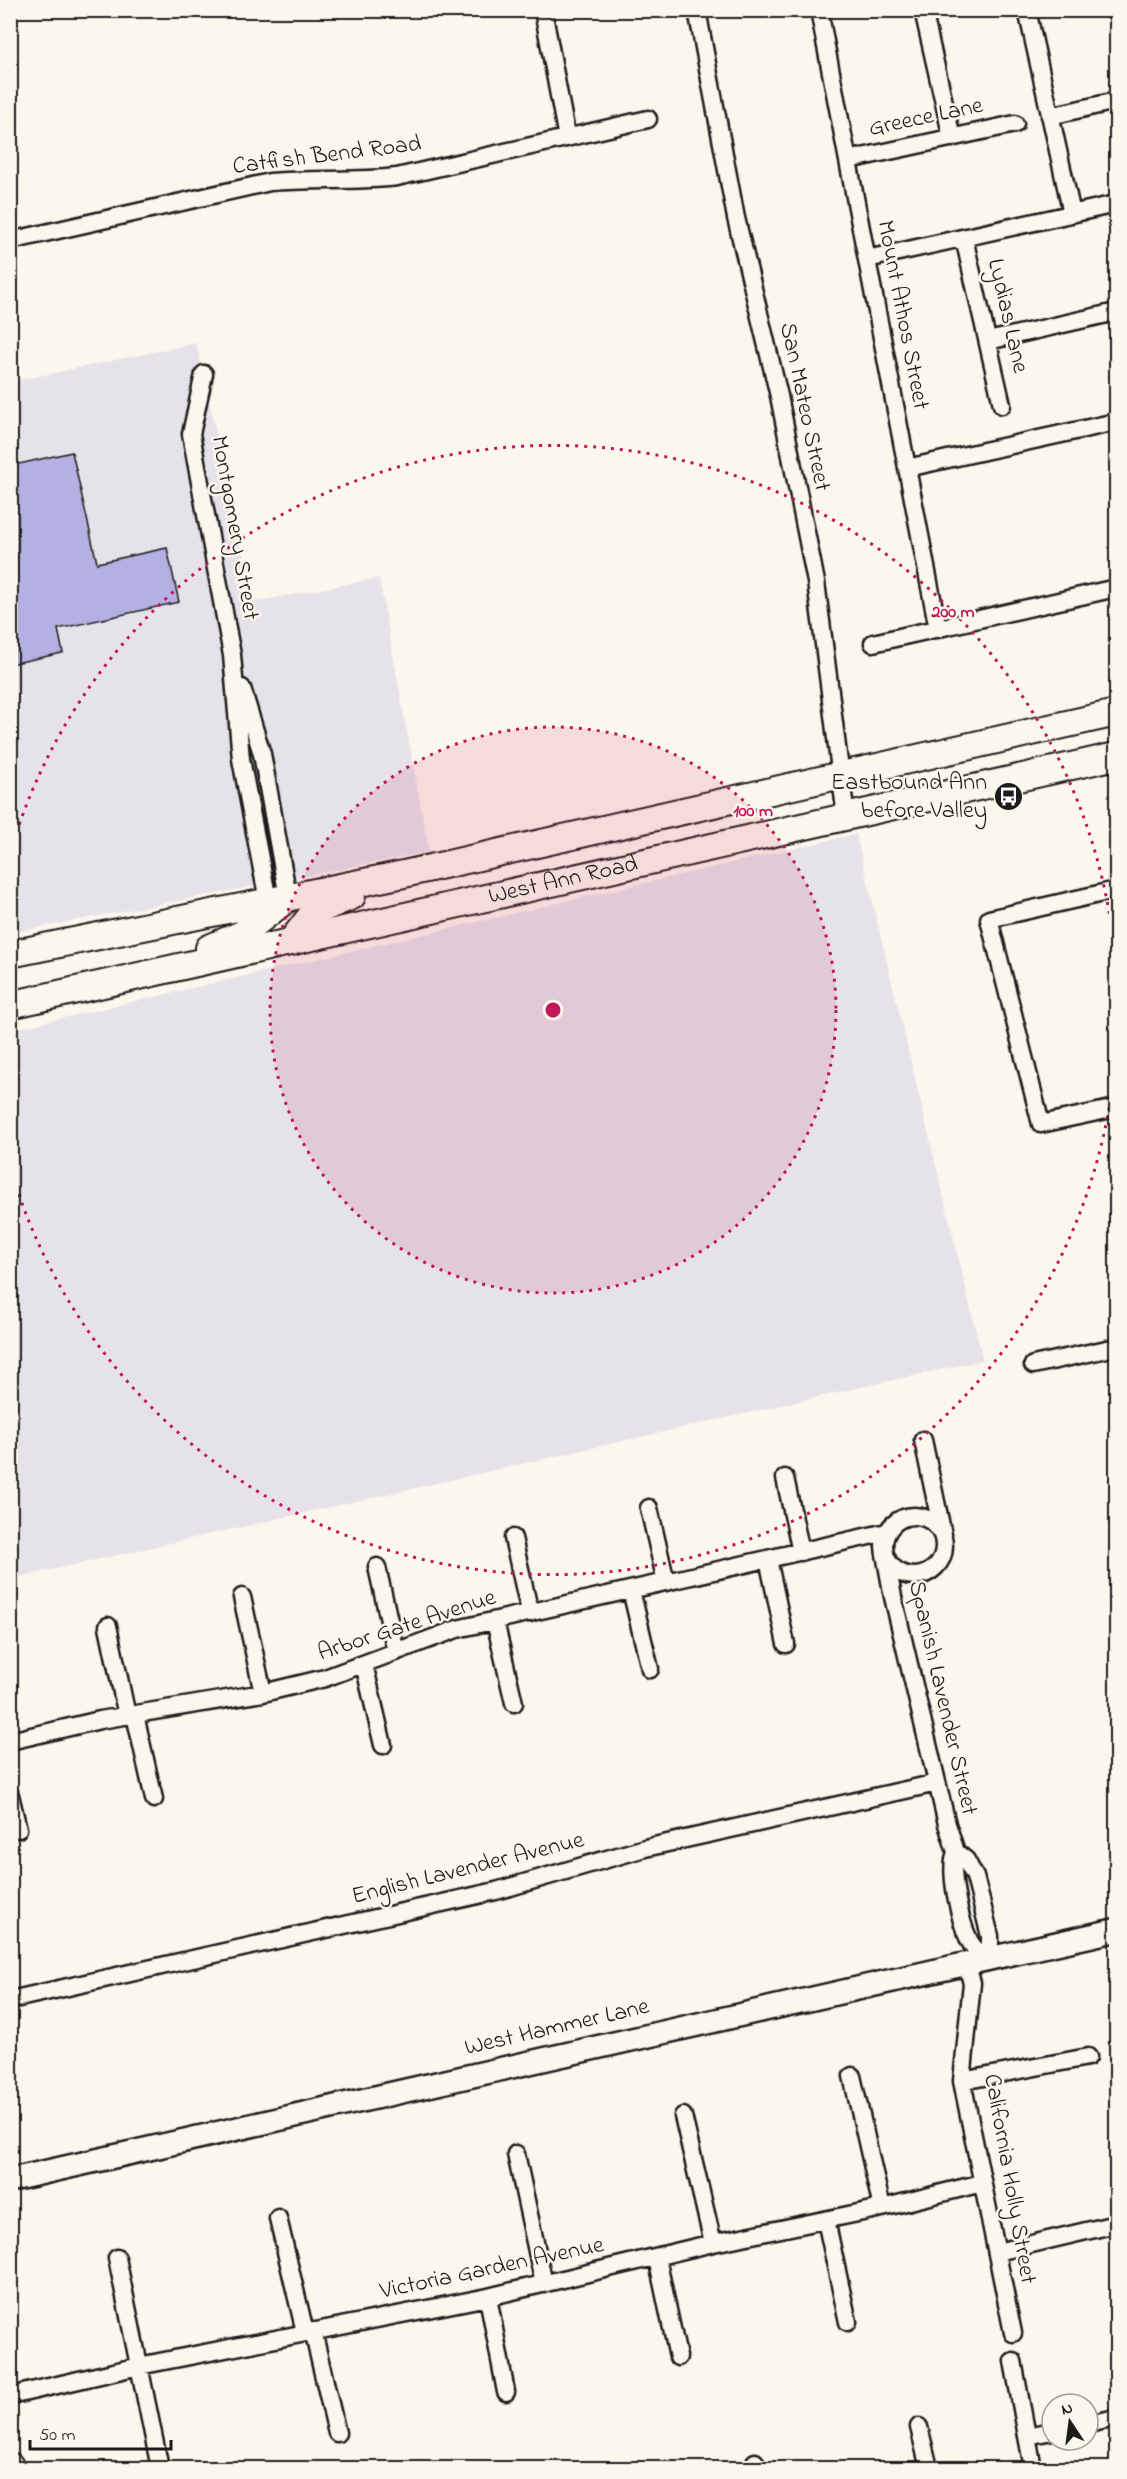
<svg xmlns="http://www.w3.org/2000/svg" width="1127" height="2479" font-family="'Indie Flower',sans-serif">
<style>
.built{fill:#e6e2e9}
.building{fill:#b4b0e1;stroke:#1c1c1c;stroke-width:1.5}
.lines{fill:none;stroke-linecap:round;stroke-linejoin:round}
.street-casing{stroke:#1c1c1c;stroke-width:21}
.secondary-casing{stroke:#1c1c1c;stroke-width:27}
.primary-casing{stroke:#1c1c1c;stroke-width:30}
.street{stroke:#fbf7ec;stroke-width:16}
.secondary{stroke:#fbf7ec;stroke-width:22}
.primary{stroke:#fbf7ec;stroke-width:26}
.ring{fill:none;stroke:#c2185b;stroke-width:3;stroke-dasharray:3 6}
.labels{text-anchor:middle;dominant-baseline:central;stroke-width:5;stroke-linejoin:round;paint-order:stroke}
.street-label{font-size:24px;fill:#1c1c1c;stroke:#fbf7ec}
.poi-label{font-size:24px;fill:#1c1c1c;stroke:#fbf7ec;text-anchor:end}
.centre{fill:#c2185b;stroke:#fbf7ec;stroke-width:3}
.ring-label{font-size:18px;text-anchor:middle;font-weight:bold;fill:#c2185b;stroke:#fbf7ec;stroke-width:5;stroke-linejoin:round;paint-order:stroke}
</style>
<rect width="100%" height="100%" fill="#fbf7ec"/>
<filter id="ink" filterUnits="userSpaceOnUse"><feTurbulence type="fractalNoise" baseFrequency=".0167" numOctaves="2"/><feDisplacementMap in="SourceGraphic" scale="12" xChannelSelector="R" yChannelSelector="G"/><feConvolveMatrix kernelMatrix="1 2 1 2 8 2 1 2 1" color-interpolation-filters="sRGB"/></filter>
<g filter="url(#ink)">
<!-- built -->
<path class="built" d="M 196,343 L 254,602 L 379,578 L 429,852 L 11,933 L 11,382 Z
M 856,834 L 983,1360 L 11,1579 L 11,1030 Z"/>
<!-- building -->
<path class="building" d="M 72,452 L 97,563 L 167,548 L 179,602 L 58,629 L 63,653 L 10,664 L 10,466 Z"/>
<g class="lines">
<defs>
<path id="street" d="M 543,10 L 567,138
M 697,10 L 736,218 L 779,396 L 816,582 L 846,817
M 819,10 L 938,629
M 923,10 L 952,138
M 1027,10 L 1072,214
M 1050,116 L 1116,101
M 848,160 L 1015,124
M 964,238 L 1002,405
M 10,241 L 270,182 C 312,178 355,182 397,177 L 648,119
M 867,259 L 1116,204
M 988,341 L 1116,312
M 204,374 L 191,434 L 232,655 L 241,759 L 268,901
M 907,468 L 1116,422
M 873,643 L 1116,588
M 242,688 L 262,754 L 288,897
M 1116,890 L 989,919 L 1041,1124 L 1116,1108
M 1033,1365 L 1116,1347
M 923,1440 L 943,1535
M 785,1478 L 801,1552
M 649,1508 L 666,1582
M884 1546a30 30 0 1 1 60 0a30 30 0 1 1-60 0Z
M 513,1538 L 530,1613
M 885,1554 L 893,1597 L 947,1824 L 956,1852 L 966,1860 L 975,1877 L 990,1936 L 990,1944 L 985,1958 C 979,1953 973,1948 969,1940 C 960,1921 948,1871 956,1852
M 768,1559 L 786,1644
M 377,1567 L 396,1652
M 631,1590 L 650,1669
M 242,1597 L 263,1693
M 495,1621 L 514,1703
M 108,1626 L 127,1716
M 364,1664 L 383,1745
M 135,1715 L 154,1799
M 10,1741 L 100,1720 L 263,1693 L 325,1678 L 457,1629 L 887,1532
M 10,1795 L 18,1829
M 966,1962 L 972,1983 L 962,2081 L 1013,2333
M 10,2000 L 496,1891 L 645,1848 L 937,1783
M 852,2076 L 882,2208
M 962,2081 L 1088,2057
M 683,2116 L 713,2243
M 516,2154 L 544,2284
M 278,2218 L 305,2332
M 826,2220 L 848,2322
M 997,2252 L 1116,2224
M 117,2258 L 160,2468
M 657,2258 L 678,2357
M 488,2297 L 506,2392
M 313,2331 L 337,2433
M 1013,2361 L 1033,2468
M 10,2396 L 139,2366 L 488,2297 L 713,2243 L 882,2208 L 982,2183
M 1088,2424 L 1116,2418
M 919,2427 L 929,2468
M 1027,2436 L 1052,2431
M 755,2462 L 757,2468"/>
<path id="secondary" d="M 10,2180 L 1116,1930"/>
<g id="primary">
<path d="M 291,942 L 314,912 L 352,896"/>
<path d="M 209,948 L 242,934 L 284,901"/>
<path d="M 10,954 L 404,874 L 1116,713"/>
<path id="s1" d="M 10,1005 L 1116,756"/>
<path d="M 10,2466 L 11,2468"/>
</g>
</defs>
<!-- street casing -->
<use href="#street" class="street-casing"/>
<!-- secondary casing -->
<use href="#secondary" class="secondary-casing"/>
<!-- primary casing -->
<use href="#primary" class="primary-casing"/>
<!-- street -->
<use href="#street" class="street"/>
<!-- secondary -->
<use href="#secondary" class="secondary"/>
<!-- primary -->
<use href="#primary" class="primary"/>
</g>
</g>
<!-- distance rings -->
<circle cx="553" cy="1010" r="283" fill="#c2185b" fill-opacity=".12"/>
<g class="ring">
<circle cx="553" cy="1010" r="283"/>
<path d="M1116 1054A565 565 0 0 1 11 1170M11 850A565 565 0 0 1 1116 966"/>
</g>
<!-- icons -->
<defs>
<symbol id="bus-disc" viewBox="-11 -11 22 22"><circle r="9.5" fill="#1c1c1c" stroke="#fbf7ec"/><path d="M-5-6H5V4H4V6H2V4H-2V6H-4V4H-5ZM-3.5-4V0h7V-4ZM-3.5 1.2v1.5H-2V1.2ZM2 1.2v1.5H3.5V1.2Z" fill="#fff"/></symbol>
</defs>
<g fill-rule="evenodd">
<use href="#bus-disc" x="992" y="780" width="33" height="33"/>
</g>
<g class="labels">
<!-- street labels -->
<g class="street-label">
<text transform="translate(926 118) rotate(-12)">Greece Lane</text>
<text transform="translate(327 156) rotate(-7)">Catfish Bend Road</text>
<text transform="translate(902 315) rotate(79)">Mount Athos Street</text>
<text transform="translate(1007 316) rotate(77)">Lydias Lane</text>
<text transform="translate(804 407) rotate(78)">San Mateo Street</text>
<text transform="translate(234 528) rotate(80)">Montgomery Street</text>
<text stroke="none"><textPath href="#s1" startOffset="567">West Ann Road</textPath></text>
<text transform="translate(407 1626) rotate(-18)">Arbor Gate Avenue</text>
<text transform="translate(942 1698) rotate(77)">Spanish Lavender Street</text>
<text transform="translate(468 1869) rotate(-14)">English Lavender Avenue</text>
<text transform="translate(557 2028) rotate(-13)">West Hammer Lane</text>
<text transform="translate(1009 2179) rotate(80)">California Holly Street</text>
<text transform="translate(492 2269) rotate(-12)">Victoria Garden Avenue</text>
</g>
<!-- poi labels -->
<g class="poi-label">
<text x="987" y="783">Eastbound Ann<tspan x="987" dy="28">before Valley</tspan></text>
</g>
</g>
<circle cx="553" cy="1010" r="9" class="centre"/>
<g class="ring-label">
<text x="953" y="617">200 m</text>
<text x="753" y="816">100 m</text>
</g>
<!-- margin -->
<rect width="1127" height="2479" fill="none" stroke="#fbf7ec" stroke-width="36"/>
<rect x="18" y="18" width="1091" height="2443" fill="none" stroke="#1c1c1c" stroke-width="2" filter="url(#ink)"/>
<!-- north arrow -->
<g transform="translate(1070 2422) rotate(347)"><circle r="28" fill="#fbf7ec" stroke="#a29f99" stroke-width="1.5"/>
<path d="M0-4.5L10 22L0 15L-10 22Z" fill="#1c1c1c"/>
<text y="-9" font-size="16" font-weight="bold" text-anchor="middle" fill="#1c1c1c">N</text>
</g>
<!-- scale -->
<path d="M30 2440v9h141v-9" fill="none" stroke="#1c1c1c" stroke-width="3"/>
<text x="39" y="2440" font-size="18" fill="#1c1c1c" stroke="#fbf7ec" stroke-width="4.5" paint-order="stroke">50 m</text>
</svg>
